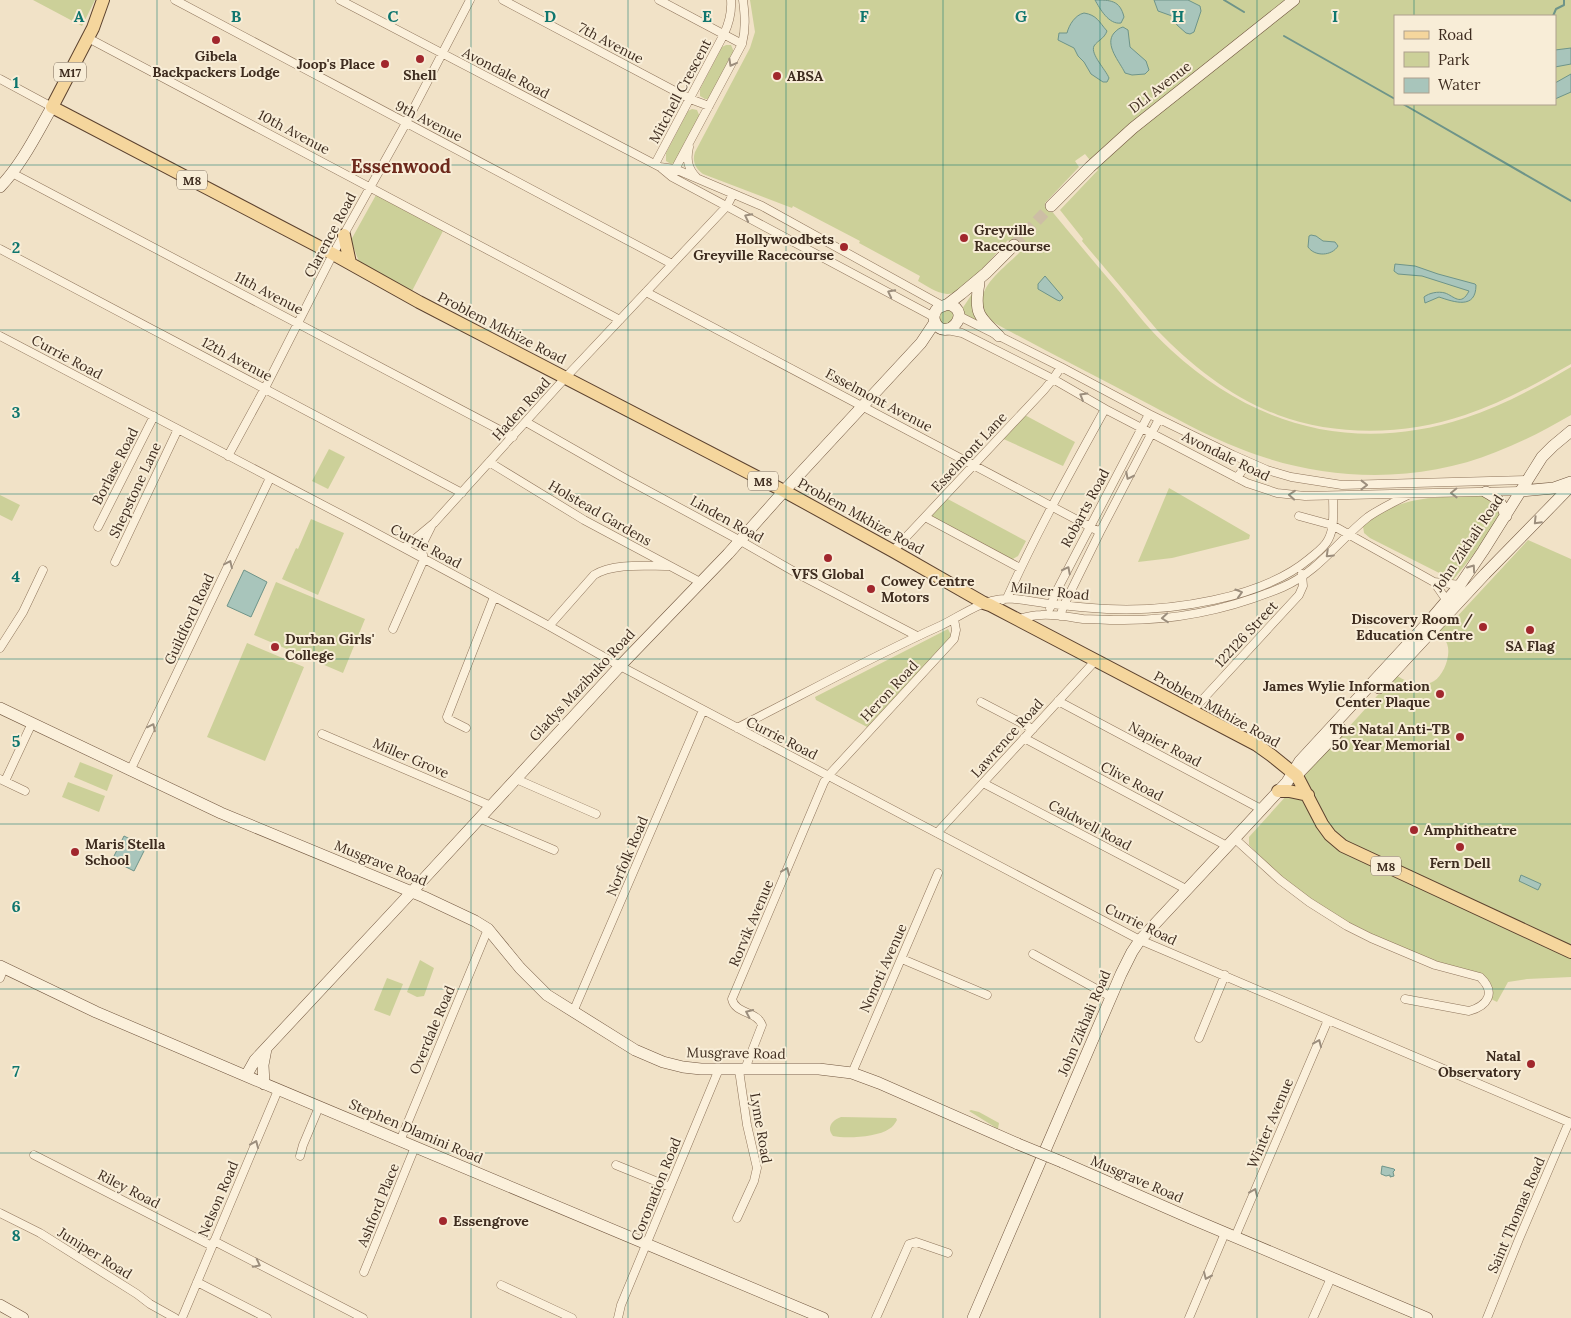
<svg xmlns="http://www.w3.org/2000/svg" width="1571" height="1318" font-family="Lora,serif">
<style>
.green{fill:#ccd099;fill-rule:evenodd}
.water{fill:#a8c5bb;stroke:#6e9489}
.lines{fill:none;stroke-linecap:round;stroke-linejoin:round}
.stream{stroke:#6e9489;stroke-width:2}
.secondary-tunnel{stroke:#cdbea5;stroke-width:11;stroke-dasharray:11 5.5;stroke-linecap:butt}
.street-casing{stroke:#8e745b;stroke-width:9}
.secondary-casing{stroke:#70553e;stroke-width:12}
.primary-casing{stroke:#5c422f;stroke-width:14}
.street{stroke:#fbf0db;stroke-width:8}
.secondary{stroke:#fbf0db;stroke-width:11}
.primary{stroke:#f5d69d;stroke-width:12}
.secondary-bridge-casing{stroke:#70553e;stroke-width:12;stroke-linecap:butt}
.secondary-bridge{stroke:#fbf0db;stroke-width:11}
.oneway{stroke:#9c8e7d}
.grid{fill:none;stroke:#0f766e;stroke-width:1;stroke-opacity:0.55}
.poi-dot{fill:#a1272d;stroke:#f8edd7;stroke-width:2}
.labels{text-anchor:middle;dominant-baseline:central;stroke-width:4;stroke-linejoin:round;paint-order:stroke}
.shield{fill:#f8edd7;stroke:#766656;stroke-width:1}
.shield-label{font-size:12px;font-weight:bold;fill:#3e2c1f}
.street-label{font-size:14px;fill:#3e2c1f;stroke:#f8edd7}
.poi-label{font-size:14px;font-weight:bold;fill:#3e2c1f;stroke:#f8edd7;text-anchor:start}
.district-label{font-size:19px;font-weight:bold;fill:#6d291c;stroke:#f8edd7}
.grid-label{font-size:16px;text-anchor:middle;font-weight:bold;fill:#0f766e;stroke:#f8edd7;stroke-width:4;stroke-linejoin:round;paint-order:stroke}
</style>
<rect width="100%" height="100%" fill="#f1e2c7"/>
<!-- green -->
<path class="green" d="M 33,0 L 95,0 L 82,26 Z
M 750,0 L 1571,0 L 1571,364 C 1537,383 1502,403 1465,415 C 1407,435 1337,437 1278,415 C 1232,398 1192,366 1158,331 L 1082,241 L 1083,239 L 1060,210 L 1098,170 L 1085,154 L 1075,161 L 1079,167 L 1045,203 C 1069,232 1093,261 1118,290 C 1135,311 1151,332 1171,350 C 1254,427 1356,454 1465,418 C 1502,406 1537,387 1571,367 L 1571,415 C 1547,429 1522,442 1496,452 C 1415,485 1321,481 1241,449 C 1206,436 1172,416 1139,399 C 1089,373 1040,348 991,321 C 965,295 1001,271 1019,253 L 1008,240 C 995,253 965,295 947,294 C 936,293 927,286 918,281 L 920,276 L 859,243 L 860,241 L 793,206 L 792,208 L 703,174 C 695,168 692,161 695,152 L 750,48 L 755,32 ZM 1395,16 L 1555,16 L 1555,104 L 1395,104 Z
M 726,45 L 731,45 L 734,52 L 709,99 L 705,99 L 700,96 L 700,89 L 722,47 Z
M 692,109 L 697,110 L 700,117 L 675,163 L 671,164 L 666,161 L 666,153 L 688,111 Z
M 376,195 L 443,231 L 412,291 L 359,262 L 351,240 Z
M 974,291 L 985,327 L 960,314 L 960,312 Z
M 949,308 L 956,316 L 948,326 L 939,322 L 938,314 Z
M 1021,413 L 1075,442 L 1063,466 L 999,437 Z
M 329,449 L 345,457 L 328,489 L 312,481 Z
M 1169,488 L 1250,535 L 1249,539 L 1172,558 L 1138,562 Z
M 0,495 L 20,505 L 12,521 L 0,515 Z
M 1486,495 L 1499,503 L 1500,517 L 1482,544 L 1453,580 L 1370,538 L 1364,533 L 1363,526 C 1401,493 1439,498 1486,495 Z
M 944,497 L 1026,541 L 1018,556 L 1011,560 L 926,517 Z
M 311,519 L 344,533 L 318,595 L 282,579 L 296,548 L 298,549 Z
M 1528,540 L 1571,559 L 1571,977 L 1527,979 L 1508,982 L 1497,1002 L 1489,998 L 1487,982 L 1363,933 L 1288,884 L 1249,845 L 1249,837 L 1396,675 C 1406,682 1422,688 1434,681 C 1445,674 1454,649 1444,639 C 1442,636 1438,634 1435,632 L 1450,617 L 1453,621 Z
M 276,582 L 365,619 L 343,673 L 254,635 Z
M 948,629 L 952,637 L 867,727 L 816,700 L 815,697 Z
M 247,643 L 304,667 L 265,761 L 207,737 Z
M 80,762 L 113,775 L 107,791 L 74,777 Z
M 68,782 L 105,796 L 99,812 L 62,797 Z
M 420,960 L 434,968 L 424,996 L 417,997 L 407,992 Z
M 387,978 L 403,984 L 390,1016 L 374,1010 Z
M 971,1110 L 979,1112 L 999,1123 L 998,1129 L 969,1111 Z
M 841,1117 L 896,1118 L 897,1120 C 895,1123 893,1127 889,1129 C 878,1137 846,1139 833,1136 C 826,1128 832,1120 841,1117 Z"/>
<!-- water -->
<path class="water" d="M 1095,0 C 1110,0 1120,0 1124,17 L 1121,23 C 1109,25 1100,9 1095,0 Z
M 1154,0 L 1188,0 L 1200,6 L 1201,11 L 1194,32 L 1190,34 L 1186,33 L 1177,25 L 1172,16 L 1158,11 Z
M 1084,13 C 1097,15 1099,22 1107,31 C 1104,39 1098,40 1094,46 C 1090,54 1106,70 1109,78 L 1107,82 L 1103,82 L 1091,74 L 1084,62 L 1078,56 L 1074,48 L 1058,40 L 1059,33 L 1067,33 C 1069,25 1075,15 1084,13 Z
M 1123,27 L 1128,30 L 1130,47 L 1146,61 L 1149,70 L 1145,74 L 1132,75 L 1125,73 C 1120,62 1104,45 1114,33 C 1117,30 1119,28 1123,27 Z
M 1571,48 L 1571,64 L 1555,67 L 1555,50 Z
M 1571,74 L 1571,92 L 1555,99 L 1555,83 Z
M 1311,235 L 1316,236 L 1323,241 L 1335,242 L 1338,246 C 1332,256 1315,257 1308,247 L 1309,236 Z
M 1395,264 L 1415,266 L 1438,274 L 1475,284 L 1476,285 C 1476,310 1454,302 1439,297 L 1425,303 L 1424,297 C 1429,293 1438,291 1445,293 C 1454,296 1461,307 1469,291 L 1422,276 L 1398,274 L 1394,271 Z
M 1045,276 L 1062,296 L 1063,298 L 1060,301 L 1057,300 L 1038,289 L 1038,284 Z
M 244,570 L 267,582 L 251,617 L 227,606 Z
M 124,836 L 146,847 L 134,871 L 112,860 Z
M 1521,875 L 1541,884 L 1538,890 L 1519,881 Z
M 1382,1166 L 1394,1169 L 1395,1170 L 1393,1172 L 1394,1176 L 1390,1177 L 1390,1175 L 1386,1176 L 1381,1174 Z"/>
<g class="lines">
<!-- stream -->
<path class="stream" d="M 1224,0 L 1244,12
M 1553,16 L 1556,9 L 1564,5 L 1564,0
M 1284,36 L 1395,99
M 1403,104 L 1571,201"/>
<!-- secondary-tunnel -->
<path class="secondary-tunnel" d="M 1014,245 L 1051,206"/>
<defs>
<path id="street" d="M 175,0 L 672,264
M 340,0 L 660,167 L 672,177 L 934,317
M 503,0 L 690,99 L 709,106
M 659,0 L 742,44
M 88,38 L 620,320
M 0,79 L 52,107
M 689,147 C 686,160 688,169 697,178
M 655,164 L 724,34 C 729,23 732,13 731,0
M 660,167 L 675,169 L 762,206 L 941,305
M 12,173 L 513,437
M 673,173 L 742,44 C 746,28 745,16 743,0
M 0,249 L 462,493
M 646,292 L 1100,532
M 959,316 L 1061,367 L 1149,414 L 1233,455 L 1267,470 L 1291,477 L 1342,485 L 1527,480
M 947,330 L 962,333 L 1053,379 L 1105,409 L 1247,483 L 1277,493 L 1305,496 L 1520,491
M 0,336 L 363,526 L 549,626 L 620,666 L 1140,940 L 1571,1123
M 526,422 L 626,479 L 739,540 L 800,575 L 917,636
M 228,456 L 265,388 L 333,254 L 406,123 L 470,0
M 489,462 L 584,520 L 700,582
M 1237,478 L 1248,462
M 1299,516 L 1332,525 L 1434,582 L 1460,585
M 925,517 L 1020,568
M 98,527 L 154,416
M 404,548 L 434,523 L 566,377 L 727,206 L 733,194
M 893,551 L 1044,390 L 1053,379 L 1061,367
M 115,562 L 178,429
M 1434,582 L 1447,601
M 1003,600 L 1007,598 C 1036,533 1071,471 1105,409
M 1050,608 L 1055,594 L 1149,414
M 1060,616 L 1064,605 L 1100,532 L 1159,419
M 1019,619 C 1026,617 1034,615 1041,615 C 1055,614 1069,617 1083,619 C 1094,619 1106,620 1117,620 C 1175,621 1231,609 1283,587 C 1318,572 1339,540 1368,517 C 1381,508 1394,502 1408,495
M 549,626 L 594,575 C 613,563 645,566 667,566
M 393,629 L 424,559 L 421,547 L 431,527
M 0,648 L 23,612 L 43,570
M 1058,701 L 1261,809
M 981,702 L 1033,729
M 1192,711 L 1299,595 L 1303,586 L 1302,574
M 466,728 L 448,719 L 447,717 L 494,597
M 737,728 C 804,694 871,657 940,626 C 957,618 973,606 991,601 C 1010,595 1031,602 1051,604 C 1069,606 1088,608 1107,609 C 1169,612 1261,599 1309,559 C 1316,553 1324,548 1328,540 C 1335,528 1333,509 1333,496
M 322,734 L 491,806
M 1024,738 L 1227,846
M 130,771 L 270,478
M 0,779 L 25,791
M 516,779 L 596,814
M 5,781 L 32,723
M 983,783 L 1186,889
M 479,818 L 554,850
M 937,833 L 1096,660
M 1234,838 L 1280,880 L 1309,902 L 1347,926 L 1371,938 L 1435,965 L 1480,977 C 1497,993 1487,1006 1469,1011 L 1405,999
M 1033,954 L 1111,997
M 902,959 L 987,995
M 0,978 L 4,968
M 573,1012 L 703,710
M 1199,1038 L 1225,975
M 745,1069 L 762,1025 C 757,1011 735,1014 732,999 L 824,782 L 828,776 L 954,639 L 956,630 L 954,619
M 852,1073 L 938,873
M 400,1141 L 488,929
M 34,1155 L 212,1246
M 300,1156 L 303,1145 L 319,1107
M 616,1165 L 670,1187
M 0,1213 L 40,1233 L 137,1294 L 150,1304 L 175,1318
M 737,1218 L 754,1181 L 757,1168 L 747,1125 L 739,1070
M 1235,1237 L 1328,1020
M 214,1241 L 363,1318
M 364,1272 L 415,1147
M 197,1282 L 267,1318
M 501,1285 L 572,1318
M 182,1318 L 278,1090
M 618,1318 L 621,1305 L 719,1069
M 876,1318 L 909,1244 L 916,1242 L 948,1253
M 1189,1318 L 1225,1233
M 1313,1318 L 1331,1278
M 1487,1318 L 1519,1239 L 1569,1122"/>
<path id="secondary" d="M 0,187 C 22,164 36,135 52,107
M 1051,206 L 1090,167 L 1133,128 L 1294,0
M 979,283 C 974,313 978,316 999,336
M 948,304 C 975,312 945,344 935,322 C 933,317 934,312 938,308 L 948,304 L 961,294 L 986,273 L 1014,245
M 1520,491 L 1554,488 L 1571,482
M 1486,492 C 1499,499 1501,502 1506,516
M 1379,688 L 1485,574 L 1571,486
M 0,708 L 221,813 L 424,897 L 475,921 L 488,929 L 520,968 L 547,995 L 635,1050 L 663,1062 L 683,1067 L 701,1069 L 819,1069 L 852,1073 L 879,1083 L 1018,1144
M 1295,777 L 1341,729
M 0,966 L 96,1012 L 246,1076 L 823,1318
M 246,1076 L 255,1060 L 420,883 L 620,666 L 728,554 L 784,491 L 921,343 L 935,322
M 264,1084 L 263,1065 L 266,1049
M 1062,1162 L 1190,1218 L 1427,1318
M 0,1305 L 23,1318
M 973,1318 L 1121,974 L 1132,952 L 1140,940 L 1287,782 L 1300,761 L 1432,618 L 1460,585 L 1483,551 L 1542,457 L 1553,446 L 1571,431"/>
<path id="primary" d="M 103,0 L 93,28 L 52,107 L 333,254 L 419,302 L 784,491 L 893,551 L 984,603 L 990,605 L 1257,745 L 1271,755 L 1297,776 L 1322,824 L 1330,835 L 1343,846 L 1571,952
M 344,235 L 350,263
M 1278,791 L 1289,791 L 1308,795"/>
</defs>
<!-- street casing -->
<use href="#street" class="street-casing"/>
<!-- secondary casing -->
<use href="#secondary" class="secondary-casing"/>
<!-- primary casing -->
<use href="#primary" class="primary-casing"/>
<!-- street -->
<use href="#street" class="street"/>
<!-- secondary -->
<use href="#secondary" class="secondary"/>
<!-- primary -->
<use href="#primary" class="primary"/>
<defs>
<path id="secondary-bridge" d="M 1018,1144 L 1062,1162"/>
</defs>
<!-- secondary-bridge casing -->
<use href="#secondary-bridge" class="secondary-bridge-casing"/>
<!-- secondary-bridge -->
<use href="#secondary-bridge" class="secondary-bridge"/>
</g>
<!-- one-way arrows -->
<defs><path id="oneway-chevron" d="M-2-3.5L2.5 0L-2 3.5" fill="none" stroke-width="1.6" stroke-linecap="round" stroke-linejoin="round" transform="scale(1.25)"/></defs>
<g class="oneway">
<use href="#oneway-chevron" transform="translate(732 63) rotate(119)"/>
<use href="#oneway-chevron" transform="translate(748 217) rotate(-153)"/>
<use href="#oneway-chevron" transform="translate(891 293) rotate(-153)"/>
<use href="#oneway-chevron" transform="translate(1083 396) rotate(-150)"/>
<use href="#oneway-chevron" transform="translate(1129 476) rotate(117)"/>
<use href="#oneway-chevron" transform="translate(1364 485)"/>
<use href="#oneway-chevron" transform="translate(1454 493) rotate(179)"/>
<use href="#oneway-chevron" transform="translate(1292 495) rotate(-175)"/>
<use href="#oneway-chevron" transform="translate(1537 521) rotate(134)"/>
<use href="#oneway-chevron" transform="translate(1329 554) rotate(136)"/>
<use href="#oneway-chevron" transform="translate(229 564) rotate(-65)"/>
<use href="#oneway-chevron" transform="translate(1472 568) rotate(-55)"/>
<use href="#oneway-chevron" transform="translate(1067 570) rotate(-63)"/>
<use href="#oneway-chevron" transform="translate(1239 593) rotate(-17)"/>
<use href="#oneway-chevron" transform="translate(1165 618) rotate(175)"/>
<use href="#oneway-chevron" transform="translate(152 727) rotate(-64)"/>
<use href="#oneway-chevron" transform="translate(786 871) rotate(-67)"/>
<use href="#oneway-chevron" transform="translate(749 1013) rotate(-155)"/>
<use href="#oneway-chevron" transform="translate(1318 1043) rotate(-67)"/>
<use href="#oneway-chevron" transform="translate(255 1144) rotate(-67)"/>
<use href="#oneway-chevron" transform="translate(1254 1192) rotate(-67)"/>
<use href="#oneway-chevron" transform="translate(257 1264) rotate(27)"/>
<use href="#oneway-chevron" transform="translate(1207 1276) rotate(114)"/>
</g>
<!-- grid -->
<path class="grid" d="M 157,0 L 157,1318M 314,0 L 314,1318M 471,0 L 471,1318M 628,0 L 628,1318M 786,0 L 786,1318M 943,0 L 943,1318M 1100,0 L 1100,1318M 1257,0 L 1257,1318M 1414,0 L 1414,16M 1414,104 L 1414,1318M 0,165 L 1571,165M 0,330 L 1571,330M 0,494 L 1571,494M 0,659 L 1571,659M 0,824 L 1571,824M 0,989 L 1571,989M 0,1153 L 1571,1153"/>
<!-- markers -->
<g class="poi-dot">
<circle cx="216" cy="40" r="5"/>
<circle cx="420" cy="59" r="5"/>
<circle cx="385" cy="64" r="5"/>
<circle cx="777" cy="76" r="5"/>
<circle cx="964" cy="238" r="5"/>
<circle cx="844" cy="247" r="5"/>
<circle cx="828" cy="558" r="5"/>
<circle cx="871" cy="589" r="5"/>
<circle cx="1483" cy="627" r="5"/>
<circle cx="1530" cy="630" r="5"/>
<circle cx="275" cy="647" r="5"/>
<circle cx="1440" cy="694" r="5"/>
<circle cx="1460" cy="737" r="5"/>
<circle cx="1414" cy="830" r="5"/>
<circle cx="1460" cy="847" r="5"/>
<circle cx="75" cy="852" r="5"/>
<circle cx="1531" cy="1064" r="5"/>
<circle cx="443" cy="1221" r="5"/>
</g>
<g class="labels">
<!-- shield labels -->
<g class="shield">
<rect x="54" y="62.5" width="32" height="19" rx="4"/>
<rect x="177" y="170.5" width="30" height="19" rx="4"/>
<rect x="748" y="471.5" width="30" height="19" rx="4"/>
<rect x="1371" y="856.5" width="30" height="19" rx="4"/>
</g>
<g class="shield-label">
<text x="70" y="72">M17</text>
<text x="192" y="180">M8</text>
<text x="763" y="481">M8</text>
<text x="1386" y="866">M8</text>
</g>
<!-- street labels -->
<g class="street-label">
<text transform="translate(611 43) rotate(28)">7th Avenue</text>
<text transform="translate(506 73) rotate(27)">Avondale Road</text>
<text transform="translate(1160 87) rotate(-38)">DLI Avenue</text>
<text transform="translate(680 91) rotate(-62)">Mitchell Crescent</text>
<text transform="translate(429 121) rotate(27)">9th Avenue</text>
<text transform="translate(294 132) rotate(28)">10th Avenue</text>
<text transform="translate(330 235) rotate(-62)">Clarence Road</text>
<text transform="translate(269 293) rotate(28)">11th Avenue</text>
<text transform="translate(502 328) rotate(27)">Problem Mkhize Road</text>
<text transform="translate(67 357) rotate(28)">Currie Road</text>
<text transform="translate(237 359) rotate(28)">12th Avenue</text>
<text transform="translate(879 400) rotate(28)">Esselmont Avenue</text>
<text transform="translate(521 409) rotate(-48)">Haden Road</text>
<text transform="translate(969 452) rotate(-47)">Esselmont Lane</text>
<text transform="translate(1226 456) rotate(26)">Avondale Road</text>
<text transform="translate(115 466) rotate(-63)">Borlase Road</text>
<text transform="translate(135 490) rotate(-65)">Shepstone Lane</text>
<text transform="translate(1085 508) rotate(-62)">Robarts Road</text>
<text transform="translate(600 513) rotate(30)">Holstead Gardens</text>
<text transform="translate(861 516) rotate(29)">Problem Mkhize Road</text>
<text transform="translate(727 519) rotate(29)">Linden Road</text>
<text transform="translate(1468 543) rotate(-56)">John Zikhali Road</text>
<text transform="translate(426 546) rotate(28)">Currie Road</text>
<text transform="translate(1050 591) rotate(6)">Milner Road</text>
<text transform="translate(189 619) rotate(-65)">Guildford Road</text>
<text transform="translate(1246 634) rotate(-47)">122126 Street</text>
<text transform="translate(582 685) rotate(-47)">Gladys Mazibuko Road</text>
<text transform="translate(889 691) rotate(-47)">Heron Road</text>
<text transform="translate(1217 709) rotate(29)">Problem Mkhize Road</text>
<text transform="translate(782 738) rotate(27)">Currie Road</text>
<text transform="translate(1007 738) rotate(-48)">Lawrence Road</text>
<text transform="translate(1165 744) rotate(28)">Napier Road</text>
<text transform="translate(411 758) rotate(23)">Miller Grove</text>
<text transform="translate(1132 781) rotate(28)">Clive Road</text>
<text transform="translate(1090 825) rotate(28)">Caldwell Road</text>
<text transform="translate(627 856) rotate(-67)">Norfolk Road</text>
<text transform="translate(381 863) rotate(22)">Musgrave Road</text>
<text transform="translate(751 923) rotate(-67)">Rorvik Avenue</text>
<text transform="translate(1141 924) rotate(26)">Currie Road</text>
<text transform="translate(883 968) rotate(-66)">Nonoti Avenue</text>
<text transform="translate(1084 1023) rotate(-67)">John Zikhali Road</text>
<text transform="translate(432 1030) rotate(-67)">Overdale Road</text>
<text transform="translate(736 1053) rotate(1)">Musgrave Road</text>
<text transform="translate(1270 1123) rotate(-67)">Winter Avenue</text>
<text transform="translate(761 1128) rotate(80)">Lyme Road</text>
<text transform="translate(416 1131) rotate(23)">Stephen Dlamini Road</text>
<text transform="translate(1137 1179) rotate(23)">Musgrave Road</text>
<text transform="translate(129 1189) rotate(27)">Riley Road</text>
<text transform="translate(656 1189) rotate(-68)">Coronation Road</text>
<text transform="translate(218 1199) rotate(-67)">Nelson Road</text>
<text transform="translate(378 1205) rotate(-68)">Ashford Place</text>
<text transform="translate(1516 1215) rotate(-67)">Saint Thomas Road</text>
<text transform="translate(95 1253) rotate(32)">Juniper Road</text>
</g>
<!-- poi labels -->
<g class="poi-label">
<text x="216" y="56" text-anchor="middle">Gibela<tspan x="216" dy="16">Backpackers Lodge</tspan></text>
<text x="375" y="64" text-anchor="end">Joop's Place</text>
<text x="420" y="75" text-anchor="middle">Shell</text>
<text x="787" y="76">ABSA</text>
<text x="974" y="230">Greyville<tspan x="974" dy="16">Racecourse</tspan></text>
<text x="834" y="239" text-anchor="end">Hollywoodbets<tspan x="834" dy="16">Greyville Racecourse</tspan></text>
<text x="828" y="574" text-anchor="middle">VFS Global</text>
<text x="881" y="581">Cowey Centre<tspan x="881" dy="16">Motors</tspan></text>
<text x="1473" y="619" text-anchor="end">Discovery Room /<tspan x="1473" dy="16">Education Centre</tspan></text>
<text x="285" y="639">Durban Girls'<tspan x="285" dy="16">College</tspan></text>
<text x="1530" y="646" text-anchor="middle">SA Flag</text>
<text x="1430" y="686" text-anchor="end">James Wylie Information<tspan x="1430" dy="16">Center Plaque</tspan></text>
<text x="1450" y="729" text-anchor="end">The Natal Anti-TB<tspan x="1450" dy="16">50 Year Memorial</tspan></text>
<text x="1424" y="830">Amphitheatre</text>
<text x="85" y="844">Maris Stella<tspan x="85" dy="16">School</tspan></text>
<text x="1460" y="863" text-anchor="middle">Fern Dell</text>
<text x="1521" y="1056" text-anchor="end">Natal<tspan x="1521" dy="16">Observatory</tspan></text>
<text x="453" y="1221">Essengrove</text>
</g>
<!-- district labels -->
<g class="district-label">
<text x="401" y="166">Essenwood</text>
</g>
</g>
<g class="grid-label">
<text x="79" y="22">A</text>
<text x="236" y="22">B</text>
<text x="393" y="22">C</text>
<text x="550" y="22">D</text>
<text x="707" y="22">E</text>
<text x="864" y="22">F</text>
<text x="1021" y="22">G</text>
<text x="1178" y="22">H</text>
<text x="1335" y="22">I</text>
<text x="16" y="88">1</text>
<text x="16" y="253">2</text>
<text x="16" y="418">3</text>
<text x="16" y="582">4</text>
<text x="16" y="747">5</text>
<text x="16" y="912">6</text>
<text x="16" y="1077">7</text>
<text x="16" y="1241">8</text>
</g>
<!-- legend -->
<rect x="1394" y="15" width="162" height="90" fill="#f8edd7" stroke="#aea08d"/>
<rect x="1404" y="31" width="25" height="8" fill="#f5d69d" stroke="#aea08d"/>
<text x="1438" y="40" font-size="15" fill="#3e2c1f">Road</text>
<rect x="1404" y="52" width="25" height="15" fill="#ccd099" stroke="#aea08d"/>
<text x="1438" y="65" font-size="15" fill="#3e2c1f">Park</text>
<rect x="1404" y="78" width="25" height="15" fill="#a8c5bb" stroke="#aea08d"/>
<text x="1438" y="90" font-size="15" fill="#3e2c1f">Water</text>
</svg>
